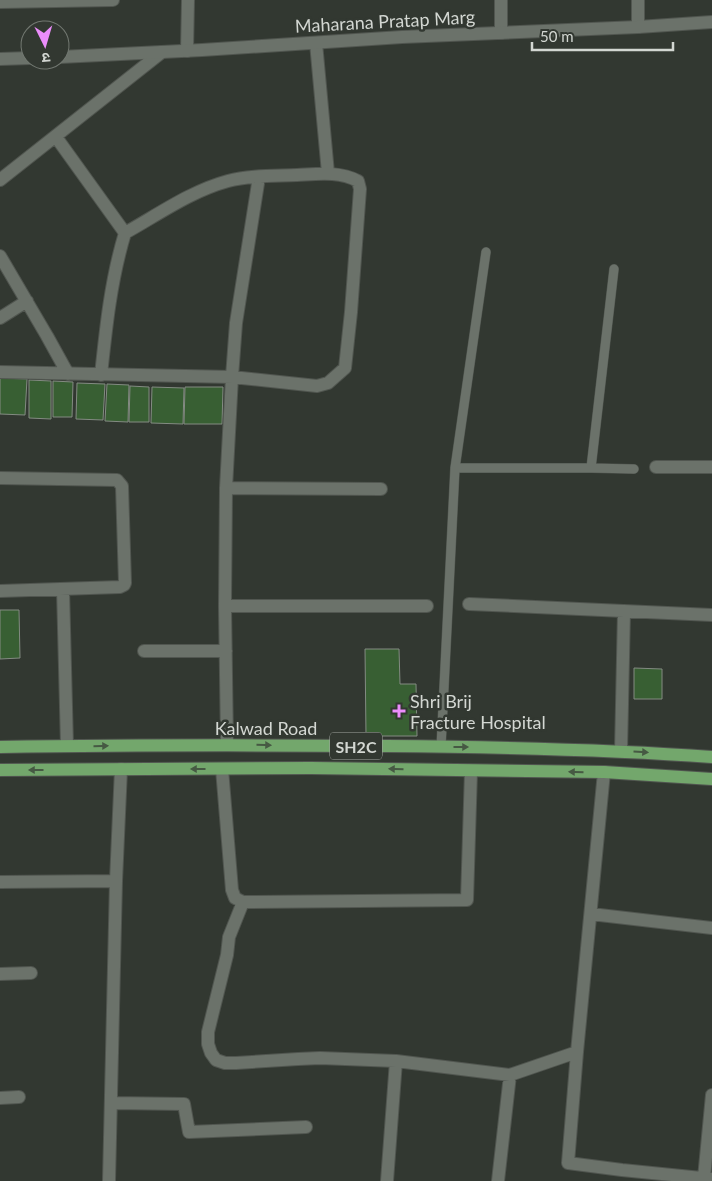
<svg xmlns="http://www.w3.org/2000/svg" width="712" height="1181" font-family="Lato,'Noto Sans Devanagari',sans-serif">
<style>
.building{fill:#385f33;stroke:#838b82}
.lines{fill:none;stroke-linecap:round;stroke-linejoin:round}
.service-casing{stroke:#515650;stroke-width:10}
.minor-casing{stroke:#515650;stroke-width:14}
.tertiary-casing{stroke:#515650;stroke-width:14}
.primary-casing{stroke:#515650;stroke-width:14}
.service{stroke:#6b726a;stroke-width:9}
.minor{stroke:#6b726a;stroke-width:12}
.tertiary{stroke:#6b726a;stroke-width:12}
.primary{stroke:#73a76c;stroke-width:12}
.oneway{fill:#465943}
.poi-dot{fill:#eb8dfb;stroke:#323831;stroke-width:2}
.labels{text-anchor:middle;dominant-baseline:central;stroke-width:5;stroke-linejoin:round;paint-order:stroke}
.shield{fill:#323831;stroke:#a3a7a2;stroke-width:1}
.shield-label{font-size:16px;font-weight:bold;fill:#d3d7d2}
.street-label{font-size:18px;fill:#d3d7d2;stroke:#323831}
.poi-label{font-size:18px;fill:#d3d7d2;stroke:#323831;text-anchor:start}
</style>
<rect width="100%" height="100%" fill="#323831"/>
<!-- building -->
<path class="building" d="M 0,378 L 27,379 L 25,415 L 0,414 Z
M 29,380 L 51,381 L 51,419 L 29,418 Z
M 53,381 L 73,382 L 72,417 L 53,417 Z
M 77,383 L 105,384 L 103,420 L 76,419 Z
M 107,384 L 129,385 L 128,422 L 105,421 Z
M 130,386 L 149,387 L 149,422 L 129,422 Z
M 152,387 L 184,388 L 183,424 L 151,423 Z
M 185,387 L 223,387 L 222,424 L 184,424 Z
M 0,610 L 19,610 L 20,658 L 0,659 Z
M 365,649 L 399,649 L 400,684 L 416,684 L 417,736 L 366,736 Z
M 634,668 L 662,669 L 662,699 L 634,699 Z"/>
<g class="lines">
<defs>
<path id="service" d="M 455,468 L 591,468 L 634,469
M 591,468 L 614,269
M 441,747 L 455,468 L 486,252"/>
<path id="minor" d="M 638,0 L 638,27
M 0,2 L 113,0
M 501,33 L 501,0
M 316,43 L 328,173
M 187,51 L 188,0
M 56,137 L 125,233
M 0,180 L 162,52
M 0,256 L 47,336 L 68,374
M 0,318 L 27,301
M 0,372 L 232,377 L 317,386 L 328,383 L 345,368 L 351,312 L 360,189 L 358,181 C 339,171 318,174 297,175 C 275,176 250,175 228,181 C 191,191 159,214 125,233 C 111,279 106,327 101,375
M 656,467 L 712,467
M 0,478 L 117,480 L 122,486 L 125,583 L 124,585 L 120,587 L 0,591
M 226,488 L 381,489
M 63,589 L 67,746
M 469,604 L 712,615
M 225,606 L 427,606
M 144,651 L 226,651
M 227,744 L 225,606 L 226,488 L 232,377 L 236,323 L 259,177
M 621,751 L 624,611
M 222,769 L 232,890 L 235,898 L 243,902 L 467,900 L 471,771
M 604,772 L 577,1052 L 568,1163 L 622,1170 L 712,1179
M 0,882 L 116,881
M 243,902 L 229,937 L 227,955 L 208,1032 L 208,1044 L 211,1053 L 216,1060 L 225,1063 L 236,1063 L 298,1059 L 320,1058 L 396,1061 L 510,1075 L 577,1052
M 591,914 L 712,928
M 0,974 L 31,973
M 0,1098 L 19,1097
M 112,1103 L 184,1104 L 189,1132 L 306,1127
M 704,1178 L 712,1095
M 109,1181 L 116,881 L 121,769
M 387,1181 L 396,1061
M 498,1181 L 510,1075"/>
<path id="tertiary" d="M 60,57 L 202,50 L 402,37 L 638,27 L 712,22
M 0,59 L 30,58"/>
<path id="primary" d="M 0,747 C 129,745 258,745 386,746 C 495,747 604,749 712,757
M 0,770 L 311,768 L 604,772 L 712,779"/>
</defs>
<!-- service casing -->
<use href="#service" class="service-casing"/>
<!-- minor casing -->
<use href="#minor" class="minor-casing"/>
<!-- tertiary casing -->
<use href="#tertiary" class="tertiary-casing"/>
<!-- primary casing -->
<use href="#primary" class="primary-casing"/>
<!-- service -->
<use href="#service" class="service"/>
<!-- minor -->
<use href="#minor" class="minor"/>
<!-- tertiary -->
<use href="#tertiary" class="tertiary"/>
<!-- primary -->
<use href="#primary" class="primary"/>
</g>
<!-- one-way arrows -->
<defs><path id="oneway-solid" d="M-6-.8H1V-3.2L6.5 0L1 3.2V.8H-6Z" transform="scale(1.25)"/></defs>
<g class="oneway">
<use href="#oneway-solid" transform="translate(264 745) rotate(1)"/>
<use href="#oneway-solid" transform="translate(101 746) rotate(-1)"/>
<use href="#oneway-solid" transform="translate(461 747)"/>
<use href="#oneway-solid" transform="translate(641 752) rotate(3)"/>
<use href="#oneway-solid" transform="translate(198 769) rotate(180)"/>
<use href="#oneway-solid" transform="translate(396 769) rotate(-179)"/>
<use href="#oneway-solid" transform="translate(36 770) rotate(180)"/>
<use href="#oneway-solid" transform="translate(576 772) rotate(-179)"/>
</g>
<!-- markers -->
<path class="poi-dot" d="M396.5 703.5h5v5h5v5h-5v5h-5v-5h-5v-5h5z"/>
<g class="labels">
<!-- shield labels -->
<rect class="shield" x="330" y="732.5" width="52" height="27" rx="4"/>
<g class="shield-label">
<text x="356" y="746">SH2C</text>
</g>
<!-- street labels -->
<g class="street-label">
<text transform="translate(385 21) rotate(-3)">Maharana Pratap Marg</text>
<text x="266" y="728">Kalwad Road</text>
</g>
<!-- poi labels -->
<g class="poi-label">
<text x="410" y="701">Shri Brij<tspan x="410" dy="21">Fracture Hospital</tspan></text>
</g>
</g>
<!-- north arrow -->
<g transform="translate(45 45) rotate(175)"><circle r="24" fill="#323831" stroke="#727871"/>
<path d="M0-4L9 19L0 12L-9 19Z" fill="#eb8dfb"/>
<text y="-8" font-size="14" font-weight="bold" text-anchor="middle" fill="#d3d7d2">उ</text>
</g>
<!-- scale -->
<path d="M532 42v8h141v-8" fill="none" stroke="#d3d7d2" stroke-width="2.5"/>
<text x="540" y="42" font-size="15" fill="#d3d7d2" stroke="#323831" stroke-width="4" paint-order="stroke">50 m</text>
</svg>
